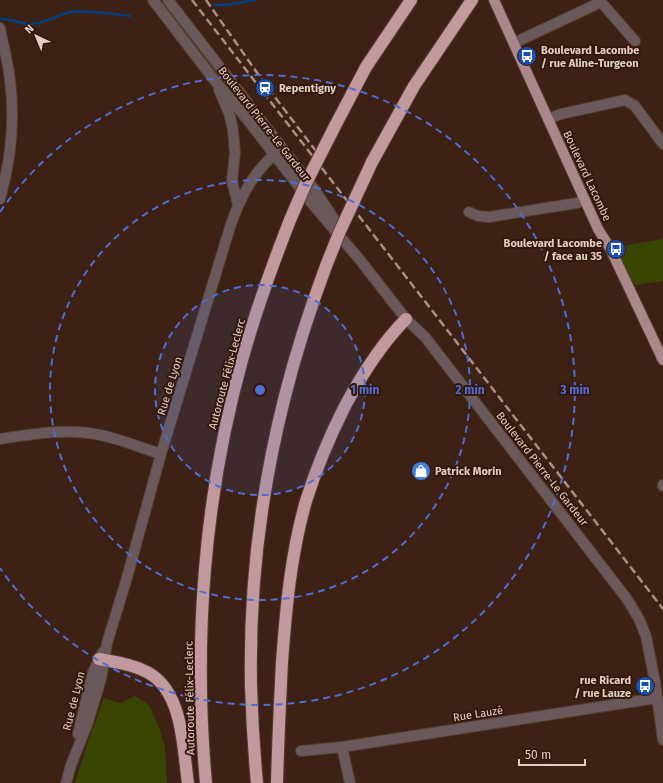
<svg xmlns="http://www.w3.org/2000/svg" width="663" height="783" font-family="'Fira Sans',sans-serif">
<style>
.green{fill:#3a4504}
.lines{fill:none;stroke-linecap:round;stroke-linejoin:round}
.stream{stroke:#013e82;stroke-width:2.5}
.minor-casing{stroke:#573d30;stroke-width:12}
.major-casing{stroke:#573d30;stroke-width:12}
.highway-casing{stroke:#573d30;stroke-width:14}
.minor{stroke:#69595b;stroke-width:10}
.major{stroke:#a9878b;stroke-width:10}
.highway{stroke:#c1999e;stroke-width:12}
.rail{stroke:#a79086;stroke-width:2.5;stroke-dasharray:8 4;stroke-linecap:butt}
.highway-bridge-casing{stroke:#573d30;stroke-width:14;stroke-linecap:butt}
.highway-bridge{stroke:#c1999e;stroke-width:12}
.ring{fill:none;stroke:#4e6ed3;stroke-width:2;stroke-dasharray:7 5}
.labels{text-anchor:middle;dominant-baseline:central;stroke-width:4;stroke-linejoin:round;paint-order:stroke}
.poi-label{font-size:11px;font-weight:bold;fill:#e0cdc4;stroke:#33180b;text-anchor:start}
.street-label{font-size:11px;fill:#e0cdc4;stroke:#33180b}
.centre{fill:#4e6ed3;stroke:#33180b;stroke-width:2}
.ring-label{font-size:12px;text-anchor:middle;font-weight:bold;fill:#4e6ed3;stroke:#33180b;stroke-width:4;stroke-linejoin:round;paint-order:stroke}
</style>
<rect width="100%" height="100%" fill="#3d2114"/>
<!-- green -->
<path class="green" d="M 663,239 L 663,281 L 628,286 L 610,248 Z
M 135,696 L 149,705 L 160,730 L 165,747 L 167,783 L 75,783 L 87,745 L 104,698 L 120,703 Z"/>
<g class="lines">
<!-- stream -->
<path class="stream" d="M 214,5 L 226,5 L 255,0
M 0,19 C 12,18 19,24 30,24 C 42,25 58,14 71,12 C 90,10 111,14 130,16"/>
<defs>
<path id="minor" d="M 153,0 L 215,81 L 243,114 L 310,201 L 360,260 L 406,319 L 425,337 L 627,599 L 639,619 L 646,636 L 655,682 L 663,740
M 168,0 L 314,189 L 340,228
M 0,28 C 3,45 8,62 10,80 C 15,119 11,160 0,199
M 514,43 L 601,2 L 635,41
M 219,90 L 229,113 L 233,130 L 235,153 L 232,181 L 238,205
M 548,119 L 561,114 L 625,100 L 635,106 L 663,144
M 469,212 L 478,216 L 489,217 L 577,203 L 585,200
M 0,439 C 33,434 67,428 100,435 C 121,439 141,448 161,454
M 663,486 L 663,485
M 78,734 L 93,672 L 103,652
M 342,747 L 350,783
M 301,751 L 342,747 L 657,698
M 66,783 L 71,765 L 87,725 L 101,679 L 107,643 L 126,581 L 161,454 L 231,224 C 242,193 256,168 282,148"/>
<path id="major" d="M 494,0 L 598,229 L 610,248 L 663,360"/>
<path id="highway" d="M 335,126 L 366,67 L 411,0
M 372,162 L 414,86 L 472,0
M 99,659 C 116,662 137,665 152,675 C 183,696 183,749 188,783
M 206,783 C 193,642 204,497 242,360 C 255,313 272,266 290,220
M 257,783 C 254,751 252,719 251,686 C 249,589 261,490 285,396 C 296,352 310,309 326,266
M 277,783 C 278,743 280,702 282,662 C 286,608 291,553 306,501 C 316,469 329,438 344,408 C 361,376 380,345 406,319"/>
</defs>
<!-- minor casing -->
<use href="#minor" class="minor-casing"/>
<!-- major casing -->
<use href="#major" class="major-casing"/>
<!-- highway casing -->
<use href="#highway" class="highway-casing"/>
<!-- minor -->
<use href="#minor" class="minor"/>
<!-- major -->
<use href="#major" class="major"/>
<!-- highway -->
<use href="#highway" class="highway"/>
<!-- rail -->
<path class="rail" d="M 192,0 L 260,88
M 206,0 L 265,84
M 268,88 L 325,163
M 263,92 L 663,609"/>
<defs>
<path id="highway-bridge" d="M 290,220 L 306,183 L 335,126
M 326,266 L 340,231 L 372,162"/>
</defs>
<!-- highway-bridge casing -->
<use href="#highway-bridge" class="highway-bridge-casing"/>
<!-- highway-bridge -->
<use href="#highway-bridge" class="highway-bridge"/>
</g>
<!-- distance rings -->
<circle cx="260" cy="390" r="105" fill="#4e6ed3" fill-opacity=".12"/>
<g class="ring">
<circle cx="260" cy="390" r="105"/>
<circle cx="260" cy="390" r="210"/>
<path d="M0 212A315 315 0 1 1 0 568"/>
</g>
<!-- icons -->
<defs>
<symbol id="bus-disc" viewBox="-11 -11 22 22"><circle r="9.5" fill="#1a4fb4" stroke="#33180b"/><path d="M-5-6H5V4H4V6H2V4H-2V6H-4V4H-5ZM-3.5-4V0h7V-4ZM-3.5 1.2v1.5H-2V1.2ZM2 1.2v1.5H3.5V1.2Z" fill="#fff"/></symbol>
<symbol id="station-disc" viewBox="-11 -11 22 22"><circle r="9.5" fill="#1a4fb4" stroke="#33180b"/><path d="M-3-6H3Q5-6 5-4V2Q5 4 3 4L4.5 6H3L1.5 4h-3L-3 6H-4.5L-3 4Q-5 4-5 2V-4Q-5-6-3-6ZM-3.5-4v3h7v-3ZM-3.5 1v1.5H-2V1ZM2 1v1.5H3.5V1Z" fill="#fff"/></symbol>
<symbol id="shop-disc" viewBox="-11 -11 22 22"><circle r="9.5" fill="#3f7fe0" stroke="#33180b"/><path d="M-5-2.5h2.3a2.7 3.5 0 0 1 5.4 0H5L5.5 6h-11ZM-1.5-2.5h3a1.5 2.3 0 0 0-3 0Z" fill="#fff"/></symbol>
</defs>
<g fill-rule="evenodd">
<use href="#bus-disc" x="516" y="45" width="22" height="22"/>
<use href="#station-disc" x="254" y="77" width="22" height="22"/>
<use href="#bus-disc" x="605" y="238" width="22" height="22"/>
<use href="#shop-disc" x="410" y="460" width="22" height="22"/>
<use href="#bus-disc" x="634" y="675" width="22" height="22"/>
</g>
<g class="labels">
<!-- poi labels -->
<g class="poi-label">
<text x="541" y="50">Boulevard Lacombe<tspan x="541" dy="13">/ rue Aline-Turgeon</tspan></text>
<text x="279" y="88">Repentigny</text>
<text x="602" y="243" text-anchor="end">Boulevard Lacombe<tspan x="602" dy="13">/ face au 35</tspan></text>
<text x="435" y="471">Patrick Morin</text>
<text x="631" y="680" text-anchor="end">rue Ricard<tspan x="631" dy="13">/ rue Lauze</tspan></text>
</g>
<!-- street labels -->
<g class="street-label">
<text transform="translate(264 124) rotate(52)">Boulevard Pierre-Le Gardeur</text>
<text transform="translate(587 176) rotate(65)">Boulevard Lacombe</text>
<text transform="translate(227 374) rotate(-75)">Autoroute Félix-Leclerc</text>
<text transform="translate(170 386) rotate(-73)">Rue de Lyon</text>
<text transform="translate(542 469) rotate(52)">Boulevard Pierre-Le Gardeur</text>
<text transform="translate(190 698) rotate(-91)">Autoroute Félix-Leclerc</text>
<text transform="translate(74 701) rotate(-76)">Rue de Lyon</text>
<text transform="translate(478 714) rotate(-9)">Rue Lauzé</text>
</g>
</g>
<circle cx="260" cy="390" r="6" class="centre"/>
<g class="ring-label">
<text x="365" y="394">1 min</text>
<text x="470" y="394">2 min</text>
<text x="575" y="394">3 min</text>
</g>
<!-- north arrow -->
<g transform="translate(36 36) rotate(316)" stroke="#33180b" stroke-width="3" paint-order="stroke">
<path d="M0-3L7 15L0 10L-7 15Z" fill="#e0cdc4"/>
<text y="-6" font-size="11" font-weight="bold" text-anchor="middle" fill="#e0cdc4">N</text>
</g>
<!-- scale -->
<path d="M519 759v6h66v-6" fill="none" stroke="#e0cdc4" stroke-width="2"/>
<text x="525" y="759" font-size="12" fill="#e0cdc4" stroke="#33180b" stroke-width="3" paint-order="stroke">50 m</text>
</svg>
